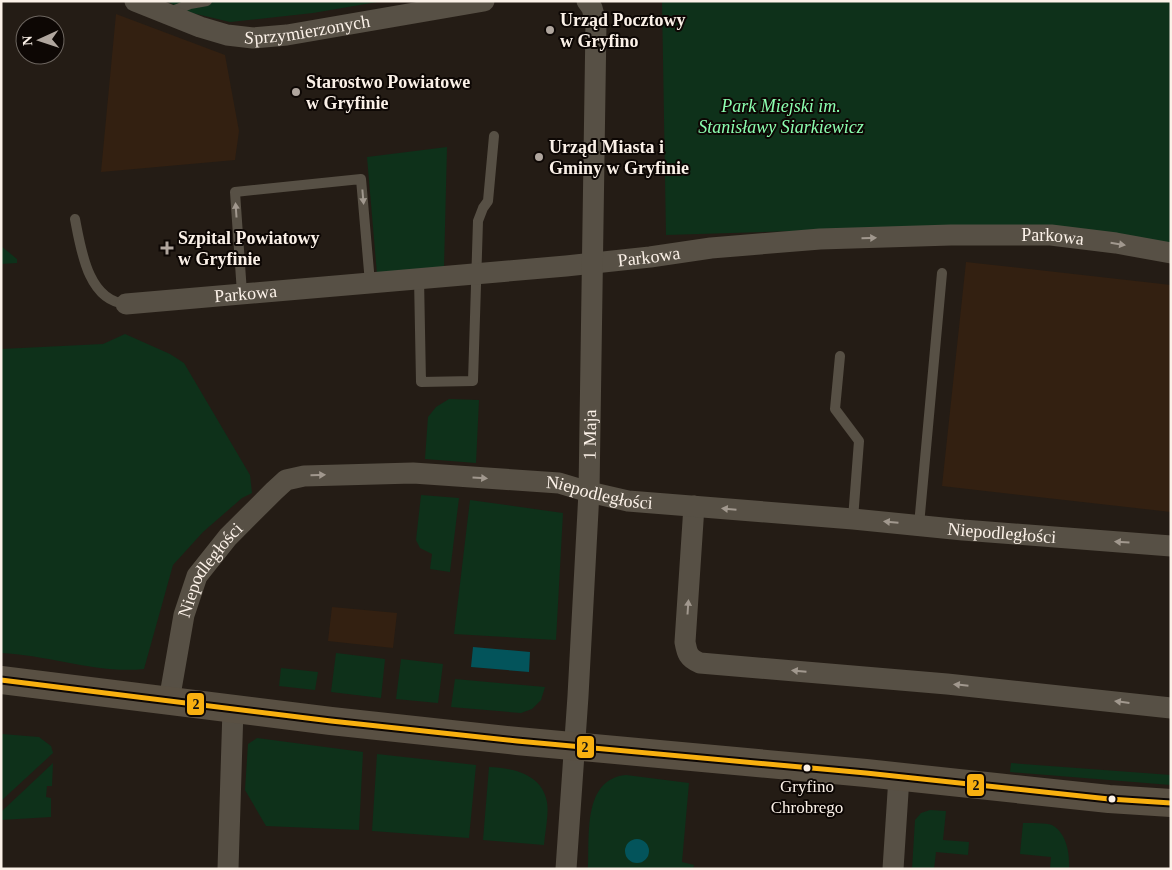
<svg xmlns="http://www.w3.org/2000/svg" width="1172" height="870" font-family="'Times New Roman',serif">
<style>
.built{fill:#332011}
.green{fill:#0e311a}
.water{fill:#03545b}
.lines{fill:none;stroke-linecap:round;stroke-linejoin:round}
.lane{stroke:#575045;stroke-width:10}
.street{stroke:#575045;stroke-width:21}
.secondary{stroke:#595043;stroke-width:28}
.bus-1-casing{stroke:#0d0704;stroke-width:9}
.bus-1{stroke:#f8b010;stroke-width:5}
.oneway{fill:#a1988e}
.poi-dot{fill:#b0a69e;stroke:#0d0704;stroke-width:2}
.bus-dot{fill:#fbf1e8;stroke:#0d0704;stroke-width:2}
.labels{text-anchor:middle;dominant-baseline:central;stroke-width:4;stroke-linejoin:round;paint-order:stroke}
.bus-label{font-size:17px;fill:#fbf1e8;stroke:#0d0704}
.poi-label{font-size:18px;font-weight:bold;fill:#fbf1e8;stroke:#0d0704;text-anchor:start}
.street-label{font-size:18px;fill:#fbf1e8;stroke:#0d0704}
.park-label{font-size:18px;font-style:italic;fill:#8cffb0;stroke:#0d0704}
.line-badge{stroke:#0d0704;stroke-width:2}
.pale-badge-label{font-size:14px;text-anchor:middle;font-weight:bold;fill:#111}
</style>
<rect width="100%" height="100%" fill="#241c15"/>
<!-- built -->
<path class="built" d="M 116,14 L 225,55 L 239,131 L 235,160 L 101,172 Z
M 966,262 L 1171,285 L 1171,512 L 942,486 Z
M 332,607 L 397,613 L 393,648 L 328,641 Z"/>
<!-- green -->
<path class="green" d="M 166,1 L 383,1 L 313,13 L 230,22 L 188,12 Z
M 662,1 L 1171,1 L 1171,247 L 889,228 L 666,235 Z
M 447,147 L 444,267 L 377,274 L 367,157 Z
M 1,246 L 17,259 L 17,263 L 1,264 Z
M 125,334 L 170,354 L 184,363 L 250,475 L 252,493 L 242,498 L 203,532 L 173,565 L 144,669 C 98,674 48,655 1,653 L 1,349 L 103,344 Z
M 449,399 L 479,400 L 476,463 L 425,459 L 428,417 L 436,407 Z
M 421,495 L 459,498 L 450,572 L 430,569 L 432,554 L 420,548 L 416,540 Z
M 470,500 L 563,513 L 556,640 L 454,634 Z
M 336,653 L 385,659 L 381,698 L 331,692 Z
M 401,659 L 443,664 L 438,703 L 396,699 Z
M 281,668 L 318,672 L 315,690 L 279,686 Z
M 455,679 L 545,687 L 541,700 L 532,709 L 521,713 L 451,707 Z
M 2,734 L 39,737 L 51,746 L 53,753 L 1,801 Z
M 257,738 L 363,752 L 359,830 L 266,826 L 245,790 L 248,744 Z
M 377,754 L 476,765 L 469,838 L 372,831 Z
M 53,763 L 52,786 L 47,786 L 46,797 L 51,798 L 51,817 L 1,820 L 1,812 Z
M 1011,763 L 1171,775 L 1171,785 L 1010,772 Z
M 489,767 C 513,768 542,774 547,802 C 549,815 545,832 544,845 L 483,840 Z
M 626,775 L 689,783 L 682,862 L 694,865 L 693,869 L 588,869 C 590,837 582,779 626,775 Z
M 930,810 L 946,811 L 943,840 L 969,842 L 968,855 L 936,852 L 934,869 L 912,869 L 915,820 L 921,813 Z
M 1023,823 C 1030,823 1046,823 1052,825 C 1067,833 1070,855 1069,869 L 1050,869 L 1051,857 L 1020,854 Z"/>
<!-- water -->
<path class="water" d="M 473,647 L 530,652 L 529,672 L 471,667 Z
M625 851a12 12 0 1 1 24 0a12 12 0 1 1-24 0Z"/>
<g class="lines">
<!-- lane -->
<path class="lane" d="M 170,12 L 190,4 L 207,1
M 75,219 C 81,250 88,301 126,304
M 419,278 L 421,382 L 473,381 L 478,221 L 483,208 L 488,201 L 494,136
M 242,293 L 235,192 L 361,179 L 370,283
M 840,356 L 835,409 L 859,441 L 853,519
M 919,525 L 942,273"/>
<!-- street -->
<g class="street">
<path id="s1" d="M 135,1 L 200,27 L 227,35 L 253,38 L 287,35 L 484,1"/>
<path id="s2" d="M 126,304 L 566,266 L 650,257 L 711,248 L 820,239 L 951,235 L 1051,235 L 1116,243 L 1171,253"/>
<path d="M 694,506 L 685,642 C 687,653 688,658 700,663 L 947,684 L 1171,708"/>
<path id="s3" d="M 169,701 L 184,615 L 197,576 L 228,537 L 274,491 L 286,480 L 304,476 L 413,473 L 559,483 L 589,492 L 628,501 L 853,519 L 963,530 L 1171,546"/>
<path d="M 228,869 L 233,709"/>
<path id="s4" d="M 566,869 L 578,696 L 589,492 L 596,23 L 592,8 L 587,1"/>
<path d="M 893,869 L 899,777"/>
</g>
<!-- secondary -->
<path class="secondary" d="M 1,680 L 331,721 L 517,741 L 866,773 L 1109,799 L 1171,803"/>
<defs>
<path id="bus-1" d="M 1,680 L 331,721 L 517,741 L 866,773 L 1109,799 L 1171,803"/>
</defs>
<!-- bus-1 casing -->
<use href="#bus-1" class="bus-1-casing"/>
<!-- bus-1 -->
<use href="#bus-1" class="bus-1"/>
</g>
<!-- one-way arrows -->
<defs><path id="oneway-solid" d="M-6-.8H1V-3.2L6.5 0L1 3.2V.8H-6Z" transform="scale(1.25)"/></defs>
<g class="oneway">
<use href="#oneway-solid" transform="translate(363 197) rotate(85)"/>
<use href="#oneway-solid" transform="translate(236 210) rotate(-94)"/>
<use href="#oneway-solid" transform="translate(869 238) rotate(-2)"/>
<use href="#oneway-solid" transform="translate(1118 244) rotate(9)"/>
<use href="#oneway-solid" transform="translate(318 475) rotate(-1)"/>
<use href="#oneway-solid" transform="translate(480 478) rotate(4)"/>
<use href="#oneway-solid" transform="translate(729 509) rotate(-175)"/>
<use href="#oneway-solid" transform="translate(891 522) rotate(-175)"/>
<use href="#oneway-solid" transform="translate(1122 542) rotate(-176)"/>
<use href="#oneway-solid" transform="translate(688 607) rotate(-86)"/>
<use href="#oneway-solid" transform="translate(799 671) rotate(-175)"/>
<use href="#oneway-solid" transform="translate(961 685) rotate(-174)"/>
<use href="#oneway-solid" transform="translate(1122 702) rotate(-173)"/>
</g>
<!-- markers -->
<g class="poi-dot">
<circle cx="550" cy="30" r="5"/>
<circle cx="296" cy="92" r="5"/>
<circle cx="539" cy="157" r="5"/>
<path d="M164.5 240.5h5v5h5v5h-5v5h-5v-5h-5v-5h5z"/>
</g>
<g class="bus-dot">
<circle cx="807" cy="768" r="4.5"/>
<circle cx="1112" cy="799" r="4.5"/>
</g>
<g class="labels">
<!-- bus labels -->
<g class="bus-label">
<text x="807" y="786">Gryfino<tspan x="807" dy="21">Chrobrego</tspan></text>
</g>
<!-- poi labels -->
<g class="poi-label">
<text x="560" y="20">Urząd Pocztowy<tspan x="560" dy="21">w Gryfino</tspan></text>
<text x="306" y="82">Starostwo Powiatowe<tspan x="306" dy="21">w Gryfinie</tspan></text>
<text x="549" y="147">Urząd Miasta i<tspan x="549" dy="21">Gminy w Gryfinie</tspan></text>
<text x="178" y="238">Szpital Powiatowy<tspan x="178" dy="21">w Gryfinie</tspan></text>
</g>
<!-- street labels -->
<g class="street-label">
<text stroke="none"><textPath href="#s1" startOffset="179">Sprzymierzonych</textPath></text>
<text stroke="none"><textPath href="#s2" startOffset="930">Parkowa</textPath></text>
<text stroke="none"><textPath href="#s2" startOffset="525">Parkowa</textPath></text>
<text stroke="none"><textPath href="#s2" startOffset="120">Parkowa</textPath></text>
<text stroke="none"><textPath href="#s4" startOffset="435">1 Maja</textPath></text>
<text stroke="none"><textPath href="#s3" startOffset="575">Niepodległości</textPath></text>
<text stroke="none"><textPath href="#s3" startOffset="980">Niepodległości</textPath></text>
<text stroke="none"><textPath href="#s3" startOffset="140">Niepodległości</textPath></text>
</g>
<!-- park labels -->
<g class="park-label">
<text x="781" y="106">Park Miejski im.<tspan x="781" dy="21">Stanisławy Siarkiewicz</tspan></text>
</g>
</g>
<g class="line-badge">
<rect x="186" y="692" width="19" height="24" rx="5" fill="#f8b010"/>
<rect x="576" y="735" width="19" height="24" rx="5" fill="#f8b010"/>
<rect x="966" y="773" width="19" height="24" rx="5" fill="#f8b010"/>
</g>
<g class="pale-badge-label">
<text x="196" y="709">2</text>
<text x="585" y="752">2</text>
<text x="976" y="790">2</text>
</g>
<!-- border -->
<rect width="1172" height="870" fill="none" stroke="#fbf1e8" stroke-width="5"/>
<!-- north arrow -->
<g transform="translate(40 40) rotate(267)"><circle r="24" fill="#0d0704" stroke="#6c655f"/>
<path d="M0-4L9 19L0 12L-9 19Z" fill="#b0a69e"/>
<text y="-8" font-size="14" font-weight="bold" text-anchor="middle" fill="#fbf1e8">N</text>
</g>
</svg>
